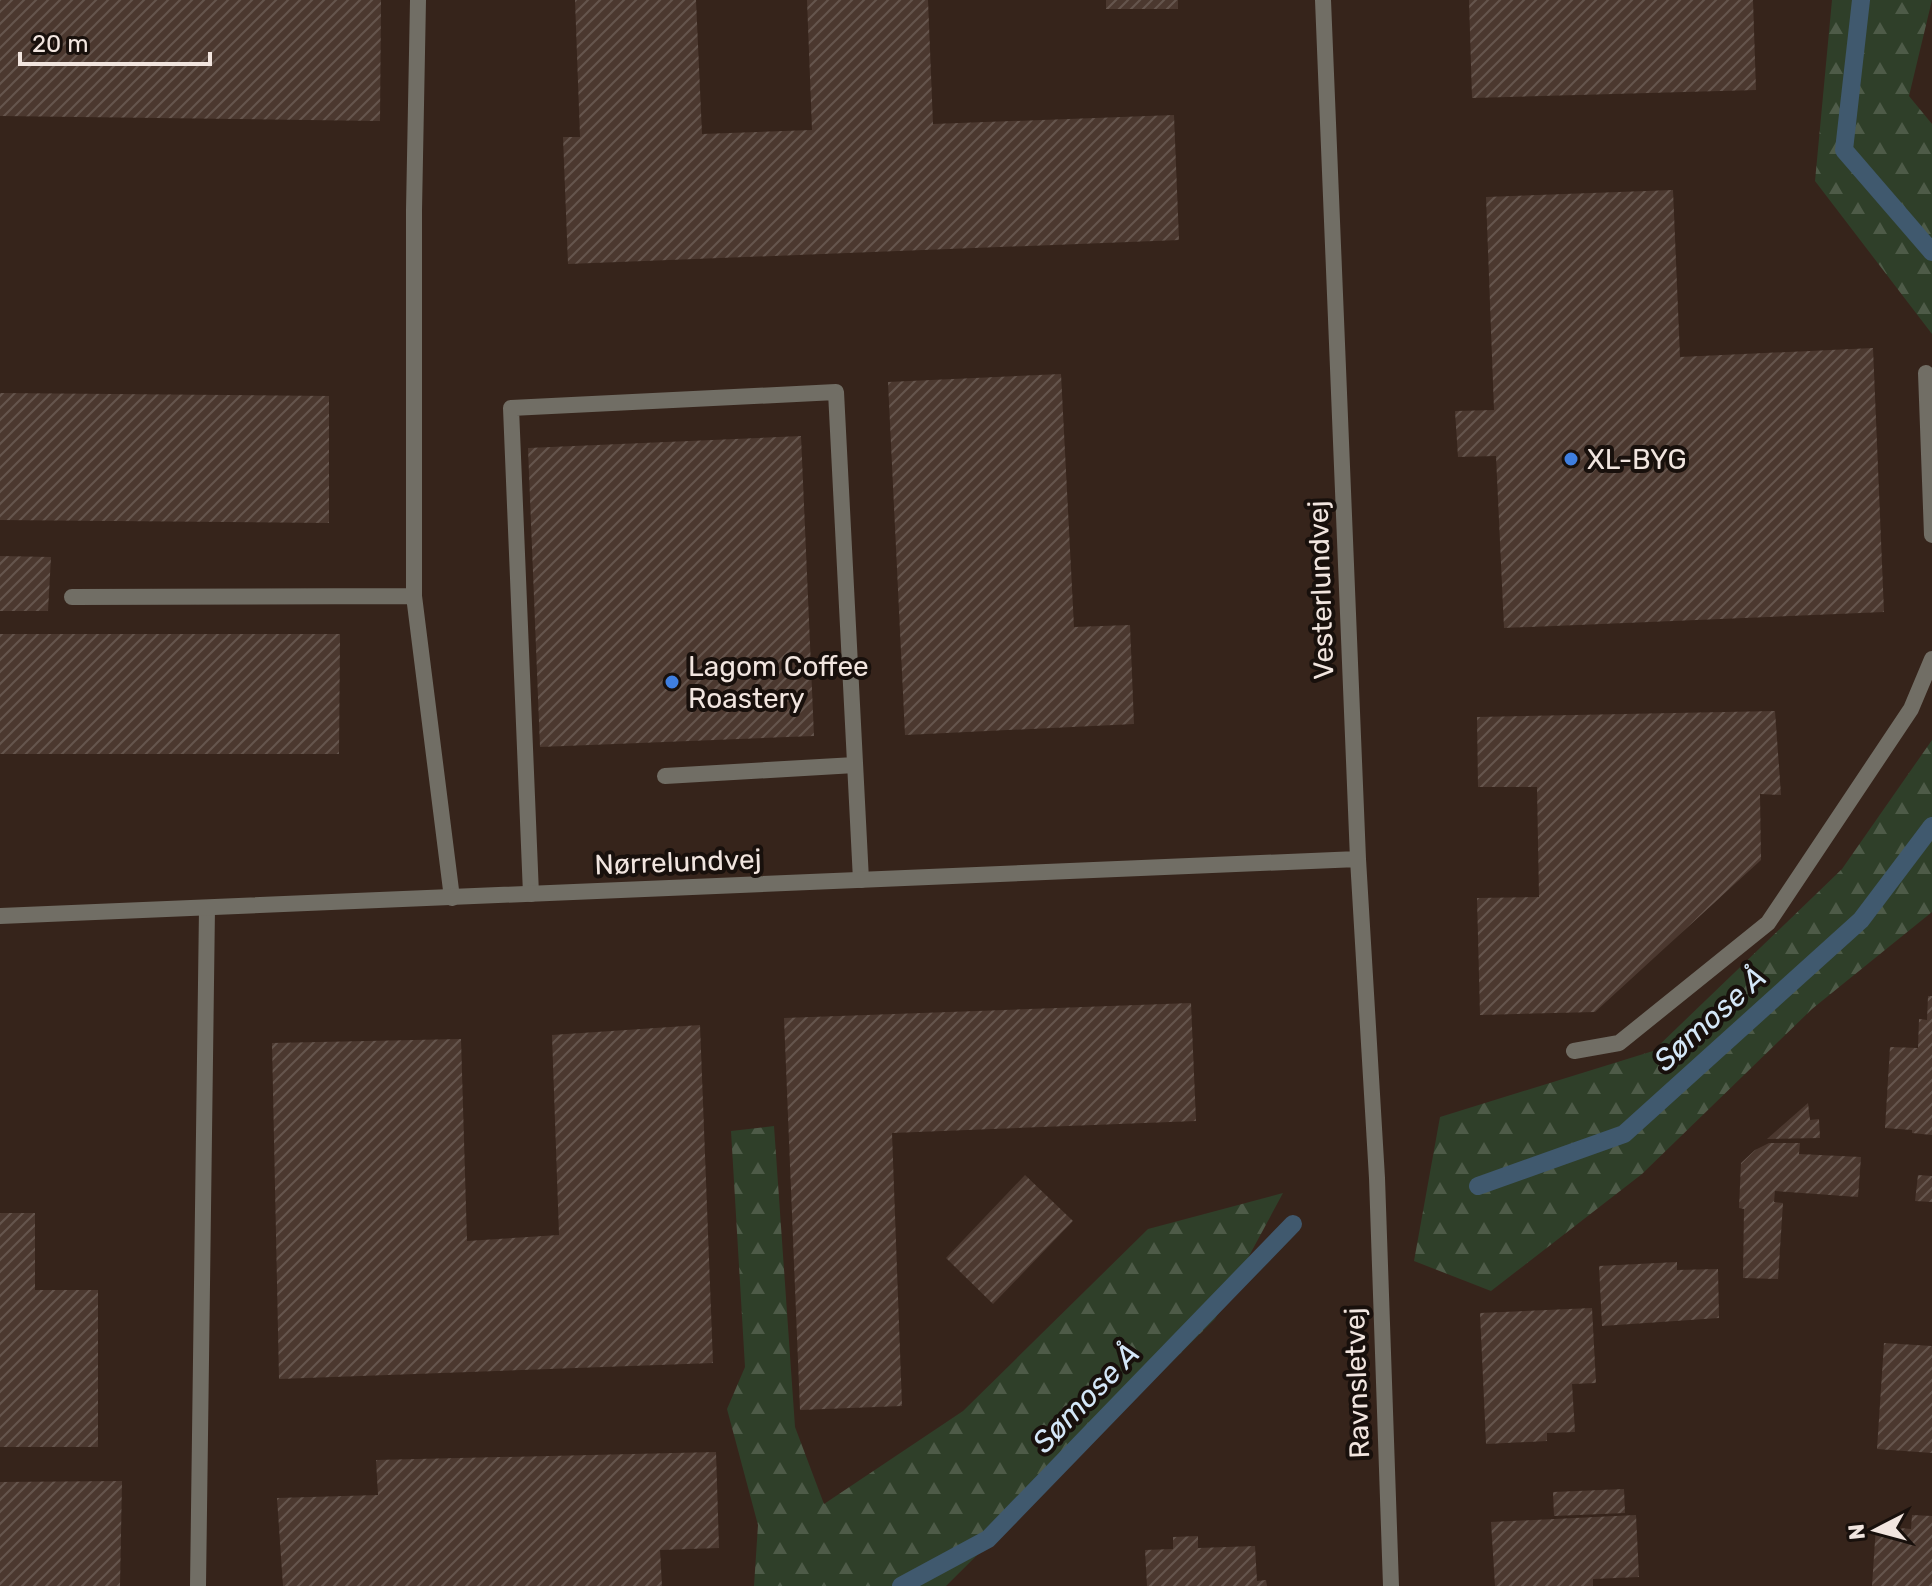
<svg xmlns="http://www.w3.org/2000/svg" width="1932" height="1586" font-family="Rubik,sans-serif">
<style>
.forest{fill:url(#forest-firs)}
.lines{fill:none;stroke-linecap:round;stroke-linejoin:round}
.stream{stroke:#40596e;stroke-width:18}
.building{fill:url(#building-hatch)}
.lane{stroke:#716e65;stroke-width:16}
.street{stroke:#716e65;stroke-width:16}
.shop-dot{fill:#3f7fe0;stroke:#18100c;stroke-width:3}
.labels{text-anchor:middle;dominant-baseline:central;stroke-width:8;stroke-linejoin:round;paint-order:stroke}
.poi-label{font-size:28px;fill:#f1e5df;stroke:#18100c;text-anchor:start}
.street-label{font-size:28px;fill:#f1e5df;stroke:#18100c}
.water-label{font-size:30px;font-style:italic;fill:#d4e7f8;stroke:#18100c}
</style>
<defs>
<pattern id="forest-firs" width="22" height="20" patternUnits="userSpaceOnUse" patternTransform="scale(2)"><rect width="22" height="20" fill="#2f3f29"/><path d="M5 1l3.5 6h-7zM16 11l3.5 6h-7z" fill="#4e5b48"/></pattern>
<pattern id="building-hatch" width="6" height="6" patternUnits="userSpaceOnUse" patternTransform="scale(2)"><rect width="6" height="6" fill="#4b382f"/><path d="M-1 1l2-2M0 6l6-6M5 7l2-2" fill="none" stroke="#65554d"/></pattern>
</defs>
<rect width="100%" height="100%" fill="#36241b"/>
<!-- forest -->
<path class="forest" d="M 1832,0 L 1932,0 L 1909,96 L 1932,124 L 1932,334 L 1815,181 Z
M 1932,740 L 1932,912 L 1812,1009 L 1642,1174 L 1491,1291 L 1414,1261 L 1440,1117 L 1653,1051 L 1842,869 Z
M 774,1126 L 795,1427 L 824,1504 L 963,1411 L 1148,1229 L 1283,1193 L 1215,1319 L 946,1586 L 754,1586 L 758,1525 L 727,1409 L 745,1367 L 731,1131 Z"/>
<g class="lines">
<!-- stream -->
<path class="stream" d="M 1861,0 L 1844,150 L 1932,252
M 1478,1186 L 1624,1134 L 1861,920 L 1932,826
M 901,1586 L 988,1539 L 1293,1224"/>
</g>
<!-- building -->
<path class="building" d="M 0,0 L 381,0 L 380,121 L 0,116 Z
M 575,0 L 696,0 L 702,134 L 812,130 L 807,0 L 928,0 L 933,124 L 1174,115 L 1179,240 L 568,264 L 563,137 L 580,137 Z
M 1106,0 L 1178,0 L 1178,9 L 1106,9 Z
M 1469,0 L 1753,0 L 1756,90 L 1472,98 Z
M 1673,190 L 1680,357 L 1873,348 L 1884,612 L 1504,628 L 1496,456 L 1458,457 L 1455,411 L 1494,410 L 1486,197 Z
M 1061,374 L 1074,627 L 1130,625 L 1134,724 L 905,735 L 888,382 Z
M 0,393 L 329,396 L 329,523 L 0,520 Z
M 801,436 L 814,736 L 540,747 L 528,448 Z
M 0,556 L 51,557 L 48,611 L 0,611 Z
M 0,634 L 340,634 L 339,754 L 0,754 Z
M 1775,711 L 1781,795 L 1760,794 L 1761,860 L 1595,1012 L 1480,1015 L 1477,898 L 1539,897 L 1537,787 L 1478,787 L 1477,717 Z
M 1928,996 L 1932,996 L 1932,1135 L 1912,1133 L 1912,1130 L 1885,1128 L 1890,1047 L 1918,1048 L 1919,1019 L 1927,1020 Z
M 1191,1003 L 1196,1121 L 892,1133 L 902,1406 L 800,1410 L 784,1018 Z
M 700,1025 L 713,1363 L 279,1379 L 272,1043 L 461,1039 L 467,1241 L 559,1235 L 552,1035 Z
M 1808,1103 L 1810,1120 L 1819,1119 L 1820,1138 L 1767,1139 Z
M 1769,1143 L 1800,1143 L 1799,1154 L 1861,1157 L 1858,1197 L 1775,1191 L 1774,1202 L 1783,1203 L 1778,1279 L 1743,1278 L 1744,1209 L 1739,1208 L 1741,1163 L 1755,1150 Z
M 1025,1175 L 1073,1221 L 993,1304 L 946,1258 Z
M 1918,1175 L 1932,1176 L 1932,1202 L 1915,1201 Z
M 0,1213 L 35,1213 L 35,1290 L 98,1290 L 98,1447 L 0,1447 Z
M 1677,1262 L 1677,1270 L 1718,1269 L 1719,1318 L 1602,1326 L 1599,1266 Z
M 1592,1308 L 1596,1383 L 1572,1384 L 1575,1432 L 1547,1433 L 1547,1441 L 1486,1444 L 1480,1313 Z
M 1884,1343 L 1932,1346 L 1932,1453 L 1877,1449 Z
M 716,1452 L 719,1548 L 660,1550 L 662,1586 L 283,1586 L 277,1498 L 378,1495 L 376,1460 Z
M 122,1481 L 120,1586 L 0,1586 L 0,1482 Z
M 1624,1489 L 1625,1513 L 1554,1516 L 1553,1492 Z
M 1636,1515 L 1639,1577 L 1593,1579 L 1593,1586 L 1495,1586 L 1491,1522 Z
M 1912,1515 L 1932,1516 L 1932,1586 L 1872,1586 L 1876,1526 L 1911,1529 Z
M 1198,1536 L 1198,1548 L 1255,1546 L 1257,1581 L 1266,1580 L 1267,1586 L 1147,1586 L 1145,1550 L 1173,1549 L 1173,1537 Z"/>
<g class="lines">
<!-- lane -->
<path class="lane" d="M 418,0 L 414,210 L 414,596 L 452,898
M 1926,373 L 1932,535
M 72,597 L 414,596
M 665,776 L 855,765
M 531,894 L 511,408 L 836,392 L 861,880
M 1574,1051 L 1619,1043 L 1768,923 L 1911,709 L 1932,659
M 198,1586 L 207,908"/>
<!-- street -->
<path class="street" d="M 1323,0 L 1358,859 L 1377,1178 L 1391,1586
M 0,916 L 1358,859"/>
</g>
<!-- markers -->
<g class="shop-dot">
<circle cx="1571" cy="459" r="8"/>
<circle cx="672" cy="682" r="8"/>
</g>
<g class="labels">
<!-- poi labels -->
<g class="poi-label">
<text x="1587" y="459">XL-BYG</text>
<text x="688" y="666">Lagom Coffee<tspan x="688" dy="32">Roastery</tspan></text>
</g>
<!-- street labels -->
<g class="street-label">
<text transform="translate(1321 590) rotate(-92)">Vesterlundvej</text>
<text transform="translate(678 862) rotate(-2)">Nørrelundvej</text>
<text transform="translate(1357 1383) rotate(-92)">Ravnsletvej</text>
</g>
<!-- water labels -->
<g class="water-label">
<text transform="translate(1710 1019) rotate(-42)">Sømose Å</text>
<text transform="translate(1086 1398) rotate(-46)">Sømose Å</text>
</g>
</g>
<!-- north arrow -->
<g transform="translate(1876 1530) rotate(264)" stroke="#18100c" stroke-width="6" paint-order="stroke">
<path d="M0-6L14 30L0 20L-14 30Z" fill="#f1e5df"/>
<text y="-12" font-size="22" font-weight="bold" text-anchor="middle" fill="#f1e5df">N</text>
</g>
<!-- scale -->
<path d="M20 52v12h190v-12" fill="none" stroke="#f1e5df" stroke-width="4"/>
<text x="32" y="52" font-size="24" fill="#f1e5df" stroke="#18100c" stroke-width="6" paint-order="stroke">20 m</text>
</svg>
